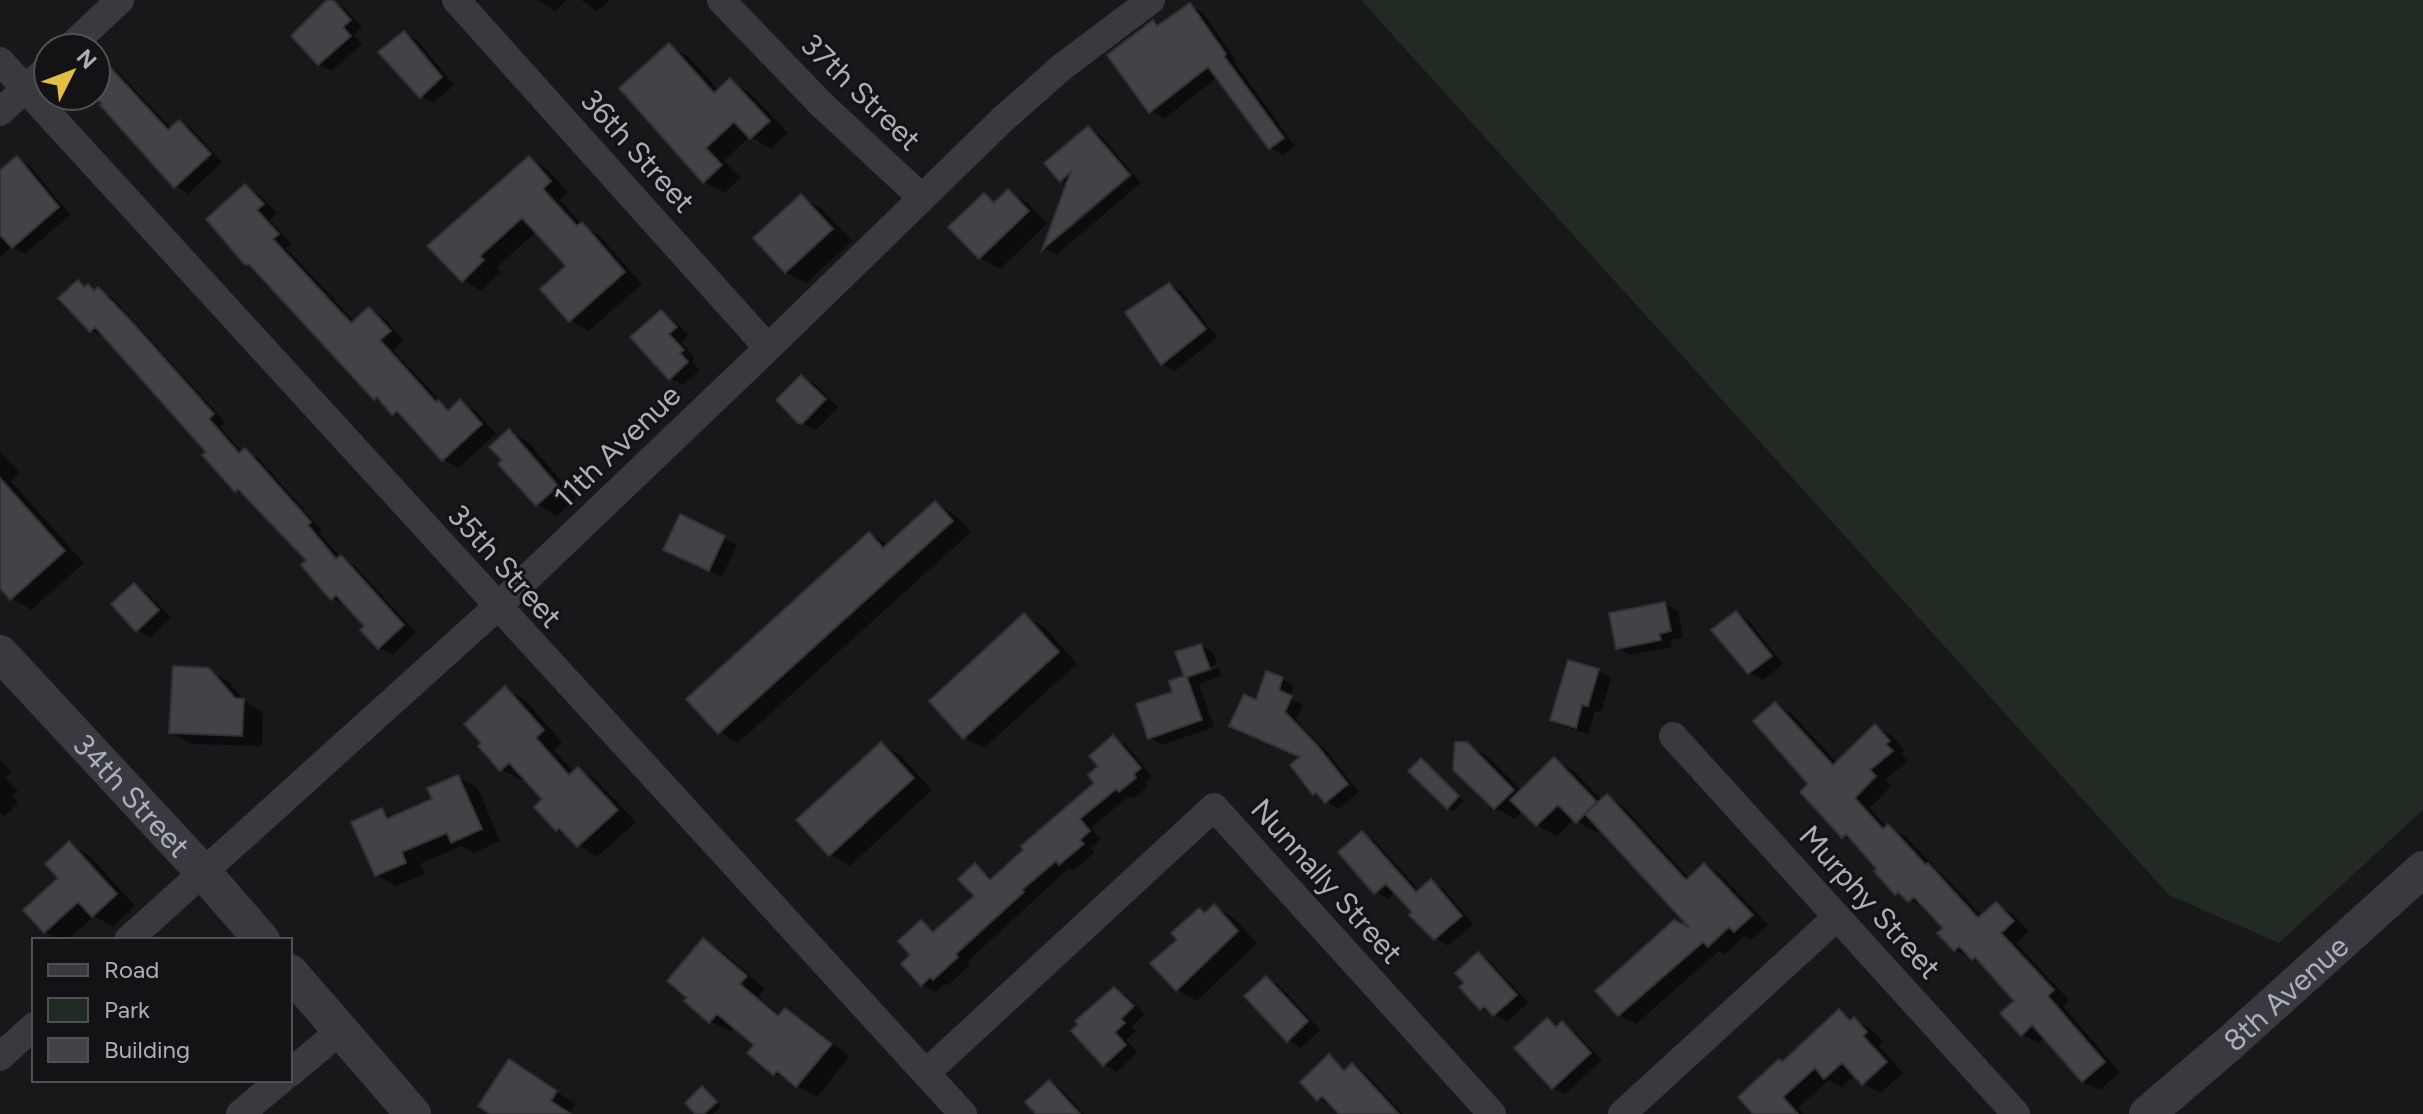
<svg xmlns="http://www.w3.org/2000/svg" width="2423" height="1114" font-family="Figtree,sans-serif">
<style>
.green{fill:#222a24}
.shadow{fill:#0007}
.building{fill:#434347;stroke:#333236;stroke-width:2}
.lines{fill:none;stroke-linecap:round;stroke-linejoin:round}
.minor{stroke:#393a3f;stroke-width:28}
.tertiary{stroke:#393a3f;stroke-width:36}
.labels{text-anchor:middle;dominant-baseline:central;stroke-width:6;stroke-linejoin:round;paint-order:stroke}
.street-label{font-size:30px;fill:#acaeb9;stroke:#131315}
</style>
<rect width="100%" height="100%" fill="#18181a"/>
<!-- green -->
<path class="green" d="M 1361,0 L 2423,0 L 2423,810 L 2279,943 L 2169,895 Z"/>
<!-- shadow -->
<path class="shadow" d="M 330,0 L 343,7 L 362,27 L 354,35 L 362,44 L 331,71 L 319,64 Z
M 538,0 L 567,0 L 555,11 Z
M 581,0 L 610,0 L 597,11 Z
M 1190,5 L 1203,13 L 1237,62 L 1235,63 L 1295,146 L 1283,155 L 1270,148 L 1218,77 L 1164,119 L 1151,111 L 1153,22 L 1160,26 Z
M 404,33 L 417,40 L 454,85 L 434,103 L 421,96 Z
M 669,46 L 689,57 L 719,91 L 730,81 L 749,92 L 788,133 L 771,149 L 750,136 L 724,161 L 741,178 L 724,193 L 704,182 Z
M 105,64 L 118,72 L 172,129 L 180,122 L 192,129 L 222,162 L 188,194 L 175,186 L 96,96 L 96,73 Z
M 1089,129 L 1101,136 L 1131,171 L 1065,228 L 1065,233 L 1134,174 L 1141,183 L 1056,255 L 1045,249 L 1069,184 L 1061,180 Z
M 529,158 L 547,169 L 568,192 L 560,200 L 583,226 L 600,236 L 642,284 L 589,331 L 571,320 L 569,266 L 537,231 L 497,267 L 501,272 L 481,291 L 463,280 Z
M 18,159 L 30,166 L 70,215 L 25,254 L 12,246 L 0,257 L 0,185 Z
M 246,186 L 260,195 L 277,213 L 270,220 L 292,244 L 286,248 L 355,322 L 370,309 L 384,318 L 404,340 L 393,350 L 445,406 L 452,410 L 460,402 L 475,410 L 496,434 L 458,468 L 443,459 L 408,422 L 375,399 L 257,270 L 246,264 Z
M 1008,192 L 1028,203 L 1047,224 L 1000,269 L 980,258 L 985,196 L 997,203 Z
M 801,197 L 821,208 L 852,241 L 806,283 L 786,272 Z
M 78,282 L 112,297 L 225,422 L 220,427 L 243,453 L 245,451 L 258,458 L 322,530 L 319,533 L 341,558 L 354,565 L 416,633 L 392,655 L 379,648 L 367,626 L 347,604 L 345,606 L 332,598 L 309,560 L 249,498 L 236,491 L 209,452 L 106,336 L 104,338 L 91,330 Z
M 1169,285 L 1182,292 L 1217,337 L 1175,371 L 1162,364 Z
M 661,312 L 674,320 L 688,335 L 681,342 L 695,358 L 692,361 L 700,370 L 683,385 L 670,378 Z
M 802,377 L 815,384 L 838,407 L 816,430 L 799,421 Z
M 509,431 L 529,443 L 576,498 L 557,516 L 537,504 L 505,460 Z
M 0,452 L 20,473 L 11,481 L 84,563 L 31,610 L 12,598 L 0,585 Z
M 936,504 L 955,515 L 971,532 L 738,743 L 719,732 L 869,534 L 889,545 Z
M 681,517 L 737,545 L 722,577 L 678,557 Z
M 134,585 L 147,593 L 171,618 L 150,638 L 138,630 Z
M 1665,604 L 1678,611 L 1683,638 L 1671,640 L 1672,647 L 1631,655 L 1618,648 Z
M 1736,613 L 1749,621 L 1783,664 L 1763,680 L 1750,672 Z
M 1024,615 L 1044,627 L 1077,664 L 984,748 L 964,737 Z
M 1201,646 L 1214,653 L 1217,664 L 1192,673 L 1192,677 L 1219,668 L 1221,676 L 1199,684 L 1214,727 L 1162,745 L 1149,738 L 1174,693 L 1186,678 Z
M 208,670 L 229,682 L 247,703 L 263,712 L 262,746 L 191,744 L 171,732 Z
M 1598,671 L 1611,678 L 1601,712 L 1595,711 L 1589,734 L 1565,727 L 1553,719 Z
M 1282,679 L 1294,686 L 1290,698 L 1303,705 L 1296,720 L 1328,753 L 1359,792 L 1338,809 L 1315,793 L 1302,758 L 1244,732 L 1257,703 Z
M 506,689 L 525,700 L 562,742 L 554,750 L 574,772 L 578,769 L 597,781 L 636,822 L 597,857 L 557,830 L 536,807 L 545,799 L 525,777 L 521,780 L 501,769 Z
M 1775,704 L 1792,714 L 1838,764 L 1876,727 L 1892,736 L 1905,751 L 1901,754 L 1908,761 L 1885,780 L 1891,786 L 1870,808 L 1887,828 L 1905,836 L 1983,917 L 1996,904 L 2013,914 L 2029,931 L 2016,943 L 2069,1000 L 2063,1006 L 2120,1073 L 2099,1090 L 2083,1081 L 2045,1037 L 2038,1044 L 2022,1034 L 2017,1001 L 1984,965 L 1955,950 L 1946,929 L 1927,909 L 1897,893 L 1880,869 L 1858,844 L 1843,836 L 1811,784 Z
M 1113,738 L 1126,745 L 1152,776 L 1145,782 L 1148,786 L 1134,798 L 1129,796 L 1091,828 L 1101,839 L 1091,848 L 1095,852 L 1074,871 L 1069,868 L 967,962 L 970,965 L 947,986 L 944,984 L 935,992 L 922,985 L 913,955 L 922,922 L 937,932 L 976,896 L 975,866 L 994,879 L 1097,783 L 1101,766 Z
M 1467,744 L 1487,756 L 1522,791 L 1554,760 L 1574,771 L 1603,801 L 1607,797 L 1623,806 L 1690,879 L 1705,865 L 1721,875 L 1768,925 L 1751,940 L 1744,936 L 1725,954 L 1719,951 L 1636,1024 L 1620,1015 L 1598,991 L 1697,933 L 1601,829 L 1597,833 L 1574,819 L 1557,836 L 1537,825 L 1523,810 L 1515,819 L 1495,808 Z
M 882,745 L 901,756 L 932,790 L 850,866 L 830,854 Z
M 0,760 L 11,771 L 5,778 L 18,791 L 12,796 L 18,803 L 5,816 L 0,813 Z
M 1427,764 L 1464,801 L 1454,811 L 1448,808 Z
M 458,777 L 478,788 L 500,841 L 473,853 L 461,846 L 420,864 L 425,874 L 396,886 L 377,875 L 382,811 L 394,818 L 435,800 Z
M 1362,834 L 1375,841 L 1420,891 L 1431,882 L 1444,889 L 1473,924 L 1448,946 L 1436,938 L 1396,892 L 1388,899 L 1376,892 Z
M 69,844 L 89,855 L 135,906 L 113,927 L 94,916 L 68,940 L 59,940 L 45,932 Z
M 1215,907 L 1234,918 L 1257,943 L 1197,1001 L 1177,990 L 1207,914 Z
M 704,941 L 723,952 L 765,989 L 758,997 L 781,1016 L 786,1010 L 805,1021 L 850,1056 L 817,1097 L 774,1073 L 757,1045 L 735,1026 L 730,1032 L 710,1021 Z
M 1478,954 L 1491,962 L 1528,1003 L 1507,1022 L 1481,1008 L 1466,983 Z
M 1266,978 L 1279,985 L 1320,1030 L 1301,1048 L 1288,1040 Z
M 1114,989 L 1127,996 L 1145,1014 L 1131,1027 L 1136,1031 L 1126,1040 L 1137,1052 L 1117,1072 L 1104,1065 L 1073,1031 Z
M 1839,1012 L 1871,1029 L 1883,1042 L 1879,1046 L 1903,1073 L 1880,1093 L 1863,1083 L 1856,1075 L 1842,1087 L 1829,1080 L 1798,1108 L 1804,1114 L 1756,1114 L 1783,1063 Z
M 1548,1020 L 1574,1031 L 1602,1060 L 1565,1094 L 1553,1088 Z
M 1329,1057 L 1347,1070 L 1353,1066 L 1365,1073 L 1403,1114 L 1341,1114 L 1333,1104 L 1331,1106 L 1319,1099 Z
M 529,1073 L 575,1104 L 569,1114 L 494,1114 Z
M 1049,1082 L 1062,1090 L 1084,1114 L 1039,1114 Z
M 703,1089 L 721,1106 L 713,1114 L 698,1114 Z"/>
<!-- building -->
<path class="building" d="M 327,0 L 333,0 L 351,20 L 343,27 L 351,36 L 318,65 L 291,36 Z
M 1190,3 L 1226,54 L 1224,56 L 1284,138 L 1269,149 L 1208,67 L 1149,113 L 1107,55 L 1153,20 L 1157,26 Z
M 404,31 L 442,77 L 420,98 L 378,52 Z
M 669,43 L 714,93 L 730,78 L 770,121 L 750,139 L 734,122 L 706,148 L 722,165 L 703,183 L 619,88 Z
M 96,52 L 168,130 L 179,120 L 211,154 L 174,188 L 100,105 L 102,104 L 96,97 Z
M 1088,126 L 1130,175 L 1042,250 L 1071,171 L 1060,182 L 1044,163 Z
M 17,156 L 59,207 L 12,248 L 0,235 L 0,170 Z
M 529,156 L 551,181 L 543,189 L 577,226 L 582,222 L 625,272 L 569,322 L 540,289 L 566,266 L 522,218 L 480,256 L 484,260 L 462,282 L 427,246 Z
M 245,184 L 264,204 L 257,210 L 279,234 L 273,239 L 351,323 L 369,307 L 391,331 L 380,340 L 436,402 L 438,400 L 448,411 L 460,399 L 482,424 L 442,461 L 397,411 L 392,415 L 377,397 L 374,400 L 249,264 L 245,265 L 206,219 Z
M 1008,189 L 1029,211 L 979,259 L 948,227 L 984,193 L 994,203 Z
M 801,194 L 833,229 L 785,273 L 753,238 Z
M 78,280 L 84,287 L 88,284 L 94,291 L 98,287 L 132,322 L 214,414 L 209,419 L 239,453 L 245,448 L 311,522 L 308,525 L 336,559 L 341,555 L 404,625 L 378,649 L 360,630 L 364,626 L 336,595 L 331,600 L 323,591 L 301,565 L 306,560 L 238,489 L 235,492 L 202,455 L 206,452 L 95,327 L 90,332 L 58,298 Z
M 1169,283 L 1206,329 L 1161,365 L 1125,312 Z
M 661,310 L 677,327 L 669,334 L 684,350 L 680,353 L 688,362 L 669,380 L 630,337 Z
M 801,375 L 826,399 L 802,424 L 798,423 L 776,400 Z
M 509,429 L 558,486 L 536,506 L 498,464 L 502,460 L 489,447 Z
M 0,478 L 65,551 L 10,600 L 0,588 Z
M 935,501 L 953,521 L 718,734 L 686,699 L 869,532 L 883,548 Z
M 680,514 L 725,536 L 709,571 L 663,550 Z
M 134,583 L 159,610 L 136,632 L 111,604 Z
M 1665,602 L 1671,631 L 1659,634 L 1661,640 L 1616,649 L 1609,613 Z
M 1736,611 L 1772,656 L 1748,674 L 1711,630 Z
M 1024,613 L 1059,652 L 963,739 L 929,701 Z
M 1201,644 L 1210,669 L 1187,677 L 1202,720 L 1148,739 L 1136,704 L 1172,692 L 1169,681 L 1184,676 L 1175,652 Z
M 1568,660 L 1599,669 L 1588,706 L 1582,705 L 1576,728 L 1550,720 Z
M 173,666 L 209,668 L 235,698 L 244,699 L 242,736 L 169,733 Z
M 1266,671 L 1283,677 L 1279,690 L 1292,696 L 1285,712 L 1316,744 L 1348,784 L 1325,803 L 1316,792 L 1313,795 L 1290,765 L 1300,757 L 1229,726 L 1244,694 L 1256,700 Z
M 505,686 L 544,730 L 536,738 L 569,775 L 578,767 L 618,810 L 577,847 L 559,828 L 556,831 L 534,807 L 542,799 L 509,763 L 500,771 L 478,746 L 481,743 L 464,724 Z
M 1775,702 L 1833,765 L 1875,724 L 1890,741 L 1886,744 L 1893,751 L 1870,770 L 1876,776 L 1855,798 L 1883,829 L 1888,824 L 1926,865 L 1928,863 L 1978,918 L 1996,902 L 2014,921 L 2001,933 L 2054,990 L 2048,996 L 2105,1062 L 2082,1082 L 2032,1025 L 2021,1036 L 2000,1013 L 2014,1001 L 1975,957 L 1972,960 L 1959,946 L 1954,951 L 1937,933 L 1943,928 L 1914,897 L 1908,902 L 1898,892 L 1895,895 L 1874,871 L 1877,869 L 1846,834 L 1842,838 L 1800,792 L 1808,784 L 1753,721 Z
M 1113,735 L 1141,768 L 1134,774 L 1136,778 L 1119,792 L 1116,789 L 1080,819 L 1090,831 L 1080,840 L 1084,844 L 1059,865 L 1056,861 L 1022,890 L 1024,892 L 956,954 L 958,957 L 933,980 L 930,977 L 921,986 L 901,964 L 910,955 L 898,941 L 921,920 L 933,932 L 974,896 L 958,879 L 975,863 L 990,880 L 1023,850 L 1021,846 L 1094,783 L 1088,775 L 1098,766 L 1089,756 Z
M 881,742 L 914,778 L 829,856 L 796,820 Z
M 1455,742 L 1467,742 L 1514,790 L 1494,809 L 1453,770 Z
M 1554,757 L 1597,802 L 1576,823 L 1558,805 L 1536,826 L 1510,800 Z
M 1421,758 L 1459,796 L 1447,809 L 1408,771 Z
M 458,775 L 482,829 L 451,843 L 447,833 L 423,843 L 402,852 L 406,863 L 375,876 L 351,822 L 382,808 L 387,819 L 432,799 L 427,788 Z
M 1607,794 L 1686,880 L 1704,863 L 1753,915 L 1734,932 L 1729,927 L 1708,947 L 1703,942 L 1618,1016 L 1595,991 L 1674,920 L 1689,927 L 1585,814 Z
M 1362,831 L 1416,892 L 1431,879 L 1462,916 L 1434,940 L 1409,915 L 1412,912 L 1386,884 L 1374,894 L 1338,852 Z
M 69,841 L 117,894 L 92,917 L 78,902 L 44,933 L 23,910 L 58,878 L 45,864 Z
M 1214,904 L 1238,931 L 1176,991 L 1150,963 L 1177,940 L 1171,933 L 1199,908 L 1205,913 Z
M 703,938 L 747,976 L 740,984 L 778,1016 L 785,1008 L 832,1044 L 796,1087 L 777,1071 L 773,1075 L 747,1053 L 754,1045 L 717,1014 L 709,1023 L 684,1001 L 687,998 L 667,981 Z
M 1478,952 L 1517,995 L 1493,1016 L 1484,1006 L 1480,1010 L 1459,987 L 1464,983 L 1455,973 Z
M 1266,976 L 1308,1021 L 1287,1042 L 1244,996 Z
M 1114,987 L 1134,1006 L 1121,1019 L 1125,1023 L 1115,1032 L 1126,1045 L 1103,1066 L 1071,1031 L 1078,1024 L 1075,1021 Z
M 1839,1009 L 1850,1021 L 1854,1017 L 1867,1032 L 1863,1036 L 1887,1062 L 1862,1085 L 1842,1063 L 1824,1079 L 1815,1068 L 1783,1097 L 1798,1114 L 1753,1114 L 1738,1097 L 1779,1059 L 1782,1062 Z
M 1547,1018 L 1556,1027 L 1562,1021 L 1591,1053 L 1552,1089 L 1514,1048 Z
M 1329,1054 L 1344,1071 L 1352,1063 L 1399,1114 L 1339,1114 L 1322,1096 L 1317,1101 L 1300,1082 Z
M 509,1059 L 557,1091 L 551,1101 L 571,1114 L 490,1114 L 478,1106 Z
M 1049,1080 L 1080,1114 L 1036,1114 L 1025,1102 Z
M 702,1086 L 717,1102 L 704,1114 L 695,1114 L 685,1103 Z"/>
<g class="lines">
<!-- minor -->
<path class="minor" d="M 456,0 L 768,348
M 721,0 L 821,104 L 921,197
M 69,48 L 120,0
M 0,61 L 963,1114
M 0,112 L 48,68
M 1673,736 L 2016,1114
M 128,940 L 497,607 L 768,348 L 1003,119 L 1062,67 L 1151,0
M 0,1057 L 34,1026
M 290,1073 L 341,1030
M 926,1073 L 1214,807 L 1492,1114
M 240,1114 L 281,1080
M 1622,1114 L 1837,917"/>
<!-- tertiary -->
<g class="tertiary">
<path id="s1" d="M 0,653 L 203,872 L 262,940"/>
<path d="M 290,972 L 413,1114"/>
<path id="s2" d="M 2147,1114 L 2230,1043 L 2423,869"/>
</g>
</g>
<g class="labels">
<!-- street labels -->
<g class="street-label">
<text transform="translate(861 92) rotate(44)">37th Street</text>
<text transform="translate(638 151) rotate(48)">36th Street</text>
<text transform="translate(617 446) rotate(-44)">11th Avenue</text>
<text transform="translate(505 566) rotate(48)">35th Street</text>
<text stroke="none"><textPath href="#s1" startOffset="194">34th Street</textPath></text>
<text transform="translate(1327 881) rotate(48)">Nunnally Street</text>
<text transform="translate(1870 902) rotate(48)">Murphy Street</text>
<text stroke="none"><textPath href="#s2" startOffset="184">8th Avenue</textPath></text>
</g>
</g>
<!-- legend -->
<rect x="32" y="938" width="260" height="144" fill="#131315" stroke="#505157" stroke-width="2"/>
<rect x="48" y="964" width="40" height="12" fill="#393a3f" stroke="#505157" stroke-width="2"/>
<text x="104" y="978" font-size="24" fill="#acaeb9">Road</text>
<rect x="48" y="998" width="40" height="24" fill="#222a24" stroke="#505157" stroke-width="2"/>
<text x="104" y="1018" font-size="24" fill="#acaeb9">Park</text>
<rect x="48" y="1038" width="40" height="24" fill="#434347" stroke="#505157" stroke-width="2"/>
<text x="104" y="1058" font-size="24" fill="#acaeb9">Building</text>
<!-- north arrow -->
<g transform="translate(72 72) rotate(48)"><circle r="38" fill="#131315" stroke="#505157" stroke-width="2"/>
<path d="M0-6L14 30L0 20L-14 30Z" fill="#e3be47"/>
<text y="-12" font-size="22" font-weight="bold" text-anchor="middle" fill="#acaeb9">N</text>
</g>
</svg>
